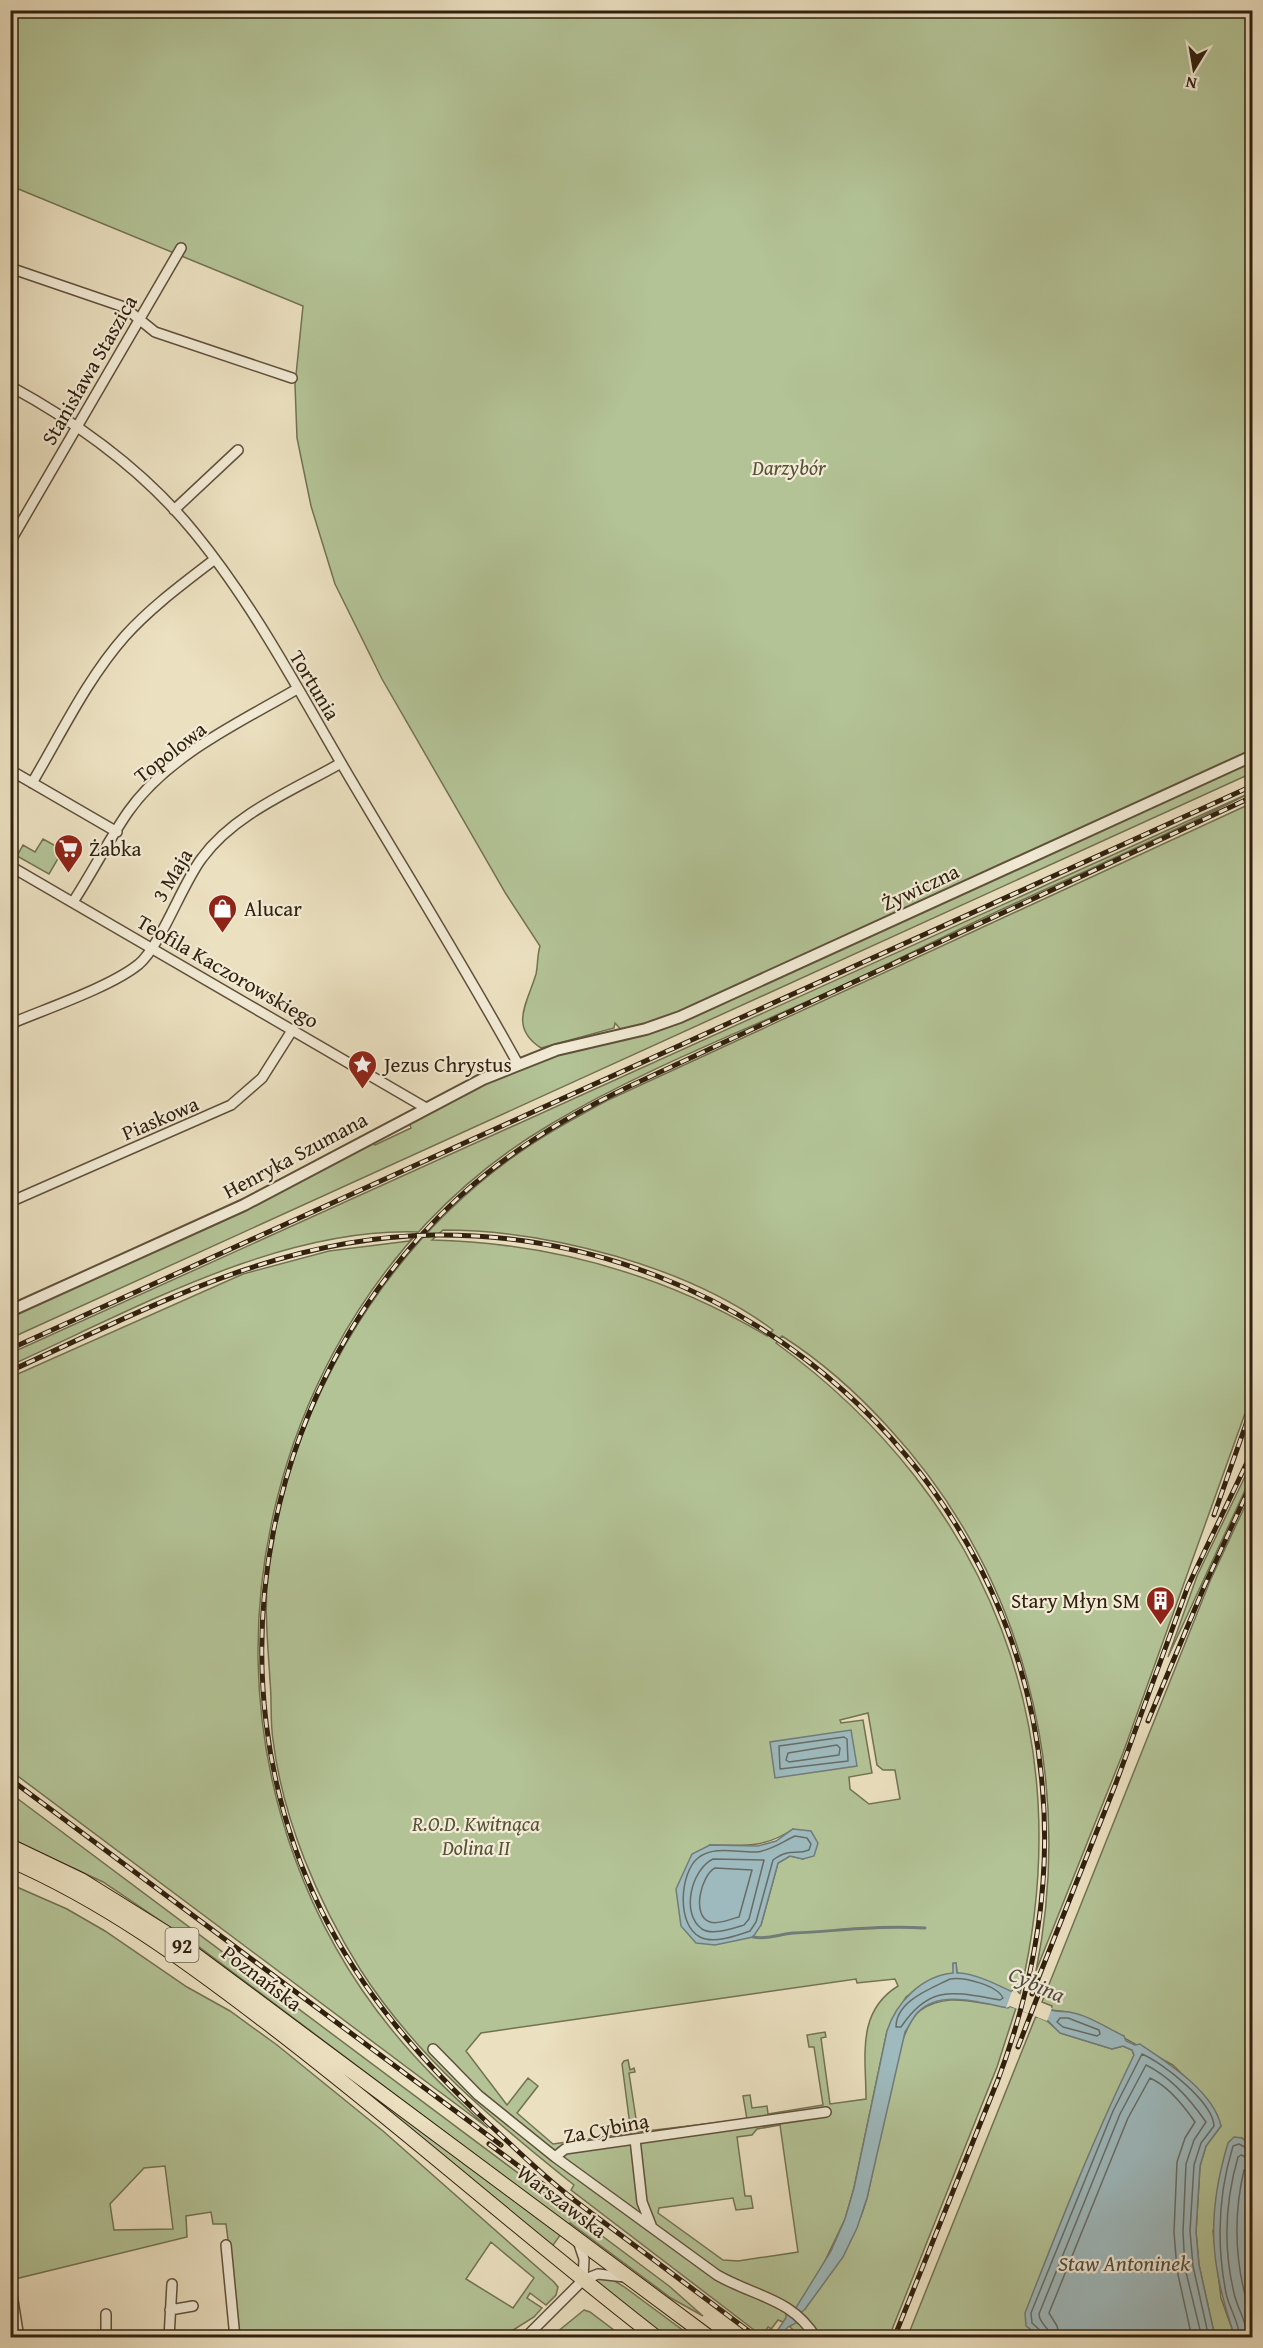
<svg xmlns="http://www.w3.org/2000/svg" width="1263" height="2348" font-family="'Gentium Book Plus',serif">
<style>
.green{fill:#b3c396;stroke:#727252;stroke-width:1.5;fill-rule:evenodd}
.water{fill:#9ebabe;stroke:#727c78;stroke-width:1.5}
.pier{fill:#ebe0c0}
.lines{fill:none;stroke-linecap:round;stroke-linejoin:round}
.shore{stroke:#676d66;stroke-width:1.5}
.stream{stroke:#727c78;stroke-width:3}
.minor-casing{stroke:#5f503a;stroke-width:12}
.tertiary-casing{stroke:#5f503a;stroke-width:14}
.primary-casing{stroke:#30200e;stroke-width:16}
.minor{stroke:#f2ebd6;stroke-width:9}
.tertiary{stroke:#f2ebd6;stroke-width:10}
.primary{stroke:#ebe0c0;stroke-width:14}
.rail-casing{stroke:#30200e;stroke-width:5}
.rail{stroke:#f2ebd6;stroke-width:3;stroke-dasharray:9;stroke-linecap:butt}
.labels{text-anchor:middle;dominant-baseline:central;stroke-width:4.5;stroke-linejoin:round;paint-order:stroke}
.shield{fill:#f2ebd6;stroke:#6a5d4a;stroke-width:1.5}
.shield-label{font-size:20px;font-weight:bold;fill:#30200e}
.street-label{font-size:21px;fill:#30200e;stroke:#f2ebd6}
.park-label{font-size:21px;font-style:italic;fill:#575137;stroke:#f2ebd6}
.poi-label{font-size:21px;fill:#30200e;stroke:#f2ebd6;text-anchor:start}
.water-label{font-size:22px;font-style:italic;fill:#514e43;stroke:#f2ebd6}
</style>
<rect width="100%" height="100%" fill="#ebe0c0"/>
<filter id="stains"><feTurbulence type="fractalNoise" baseFrequency=".00333" numOctaves="4"/><feColorMatrix values="0 0 0 0 .2 0 0 0 0 .09 0 0 0 0 .02 0 0 0 .5 -.17"/></filter>
<radialGradient id="worn" r=".72"><stop offset=".6" stop-color="#630" stop-opacity="0"/><stop offset="1" stop-color="#630" stop-opacity=".3"/></radialGradient>
<!-- green -->
<path class="green" d="M 10,11 L 1252,11 L 1252,756 L 695,1010 L 624,1033 L 615,1023 L 614,1028 L 541,1048 C 508,1027 528,1002 536,974 C 538,965 537,956 540,946 L 506,894 L 382,679 L 335,584 L 311,506 L 297,438 L 295,385 L 303,306 L 11,186 Z
M 1252,760 L 1252,773 L 11,1338 L 10,1316 L 214,1225 L 373,1142 L 375,1145 L 411,1128 L 409,1122 L 506,1073 L 560,1054 L 685,1020 Z
M 1252,792 C 1168,835 1080,873 994,913 C 938,939 883,967 826,993 C 734,1035 638,1072 551,1124 C 365,1233 256,1444 258,1658 C 260,1793 307,1926 392,2030 C 421,2066 454,2097 488,2128 L 11,1771 L 11,1377 L 243,1274 L 329,1251 L 409,1241 L 418,1232 C 280,1227 133,1310 11,1365 L 11,1353 Z
M 1252,803 L 1252,1394 L 1123,1753 L 1036,1971 C 1075,1777 1024,1574 888,1427 C 857,1393 821,1361 782,1336 L 776,1343 C 990,1499 1082,1734 1020,1994 L 1014,1987 L 1011,1994 L 1001,1987 L 957,1973 L 956,1963 L 953,1964 L 954,1973 L 928,1982 L 906,1997 L 887,2031 L 854,2188 L 845,2219 L 802,2309 L 805,2309 C 831,2273 855,2241 867,2198 C 877,2159 892,2030 921,2010 C 940,1997 960,1999 982,2003 C 993,2005 1008,2005 1016,2008 L 997,2067 L 889,2337 L 788,2337 L 793,2330 L 790,2327 L 793,2323 L 786,2318 L 783,2322 L 778,2320 L 769,2332 L 770,2328 L 768,2327 L 762,2336 L 571,2190 L 574,2185 C 494,2121 416,2057 360,1969 C 318,1902 283,1820 273,1740 C 270,1721 272,1700 270,1681 C 268,1645 264,1610 268,1574 C 288,1412 377,1257 509,1160 C 540,1137 573,1119 606,1101 ZM 443,1230 C 548,1230 687,1266 773,1330 L 767,1336 C 663,1274 553,1243 432,1240 ZM 868,1713 L 877,1765 L 883,1770 L 895,1770 L 900,1799 L 869,1804 L 850,1789 L 849,1777 L 872,1773 L 863,1720 L 841,1723 L 840,1720 ZM 793,1829 L 803,1859 L 790,1856 L 778,1863 L 761,1925 L 710,1845 C 743,1845 764,1849 793,1829 ZM 856,1979 L 857,1983 L 895,1979 L 898,1986 C 856,2012 866,2056 866,2099 L 830,2104 L 821,2038 L 826,2037 L 825,2032 L 807,2035 L 809,2047 L 814,2047 L 823,2105 L 768,2114 L 767,2106 L 752,2108 L 750,2095 L 743,2096 L 747,2119 L 638,2132 L 629,2073 L 635,2072 L 634,2068 L 630,2070 L 628,2060 L 624,2061 L 622,2064 L 631,2133 L 553,2144 L 517,2113 L 538,2086 L 528,2078 L 507,2105 L 466,2051 L 481,2033 ZM 780,2125 L 798,2252 L 738,2261 L 723,2260 L 658,2213 L 659,2208 L 733,2198 L 736,2210 L 753,2208 L 751,2196 L 745,2196 L 737,2137 L 752,2135 L 757,2129 Z
M 43,839 L 63,850 L 49,874 L 17,856 L 23,845 L 35,852 Z
M 1252,1462 L 1252,1475 L 1168,1657 L 1197,1576 Z
M 1252,1491 L 1252,2147 L 1242,2138 L 1213,2231 L 1221,2298 L 1235,2337 L 1215,2337 L 1199,2265 L 1196,2232 L 1200,2166 L 1206,2146 L 1221,2126 L 1199,2091 L 1173,2065 L 1097,2023 L 1068,2012 L 1051,2010 L 1052,2006 L 1042,2002 L 1210,1581 Z
M 10,1793 L 669,2286 L 703,2316 L 671,2298 L 570,2223 L 568,2225 L 198,1946 L 103,1882 L 11,1839 Z
M 10,1884 L 67,1909 L 105,1931 L 187,1987 L 230,2011 L 277,2045 L 383,2131 L 554,2282 L 558,2287 L 556,2295 L 546,2305 L 530,2293 L 527,2298 L 542,2308 L 534,2317 L 502,2337 L 240,2337 L 226,2224 L 213,2224 L 211,2212 L 186,2216 L 187,2237 L 11,2280 ZM 165,2166 L 173,2229 L 114,2230 L 110,2204 L 144,2168 ZM 491,2242 L 534,2278 L 513,2308 L 466,2279 Z
M 1036,2016 L 1047,2021 L 1061,2033 L 1112,2049 L 1123,2046 L 1132,2050 L 1134,2055 L 1037,2335 L 1043,2337 L 907,2338 Z
M 380,2100 L 561,2234 L 551,2248 L 378,2102 Z
M 597,2278 L 613,2280 L 623,2286 L 692,2337 L 666,2337 L 591,2280 Z
M 584,2310 L 590,2312 L 623,2337 L 551,2337 Z"/>
<!-- water -->
<path class="water" d="M 851,1730 L 857,1766 L 775,1778 L 770,1742 Z
M 793,1829 L 811,1831 L 818,1843 L 814,1856 L 803,1859 L 790,1856 L 778,1863 L 761,1925 L 753,1937 L 715,1945 L 696,1943 L 681,1926 L 676,1889 L 692,1854 L 710,1845 L 758,1846 L 776,1841 Z
M 953,1963 L 956,1963 L 957,1973 C 978,1971 1027,2001 1051,2010 C 1057,2012 1063,2011 1069,2012 C 1088,2015 1107,2028 1124,2036 L 1126,2041 L 1135,2045 L 1140,2044 C 1167,2062 1214,2092 1221,2126 L 1206,2146 L 1200,2166 L 1196,2232 L 1199,2265 L 1215,2337 L 1043,2338 L 1026,2326 L 1025,2313 C 1059,2226 1093,2139 1134,2055 L 1132,2050 L 1123,2046 L 1112,2049 L 1060,2033 L 1047,2020 L 1010,2006 L 1008,2008 C 981,2003 941,1989 918,2012 C 913,2017 909,2026 905,2032 L 867,2198 L 857,2228 L 843,2257 L 805,2309 L 796,2317 L 798,2322 L 788,2327 L 780,2337 L 772,2338 L 786,2318 L 786,2312 L 791,2313 L 797,2306 L 831,2251 L 845,2219 L 854,2188 L 887,2031 C 896,2003 921,1976 953,1973 Z
M 1234,2137 L 1242,2138 L 1252,2147 L 1252,2337 L 1235,2337 C 1210,2266 1206,2216 1228,2143 Z"/>
<!-- pier -->
<path class="pier" d="M 1012,1991 L 1052,2008 L 1047,2021 L 1010,2006 L 1006,2008 Z"/>
<g class="lines">
<!-- shore -->
<path class="shore" d="M 844,1737 L 847,1739 L 848,1761 L 780,1769 L 779,1746 Z
M 837,1745 L 840,1748 L 839,1755 L 789,1762 L 786,1760 L 788,1753 Z
M 795,1836 L 807,1838 L 811,1844 L 809,1850 C 795,1856 791,1847 773,1860 L 756,1922 L 750,1931 C 736,1936 713,1944 700,1937 C 676,1925 680,1872 698,1858 C 714,1845 738,1853 757,1852 C 772,1850 782,1842 795,1836 Z
M 713,1859 L 764,1860 L 749,1919 L 744,1925 C 733,1928 713,1936 702,1929 C 680,1913 692,1869 713,1859 Z
M 715,1868 L 752,1870 L 739,1917 C 730,1919 718,1925 710,1922 C 691,1916 701,1875 715,1868 Z
M 950,1979 C 964,1977 997,1985 1003,1998 L 1000,2000 C 953,1992 930,1984 901,2027 L 896,2027 C 896,2001 930,1989 950,1979 Z
M 1060,2018 L 1068,2018 L 1099,2030 L 1100,2034 L 1097,2036 L 1063,2027 L 1057,2022 Z
M 1252,2168 L 1244,2170 C 1232,2221 1235,2269 1252,2319
M 1043,2338 L 1042,2332 L 1032,2323 L 1031,2313 L 1113,2111 L 1142,2054 C 1163,2063 1213,2102 1214,2126 L 1201,2143 L 1194,2165 L 1190,2231 L 1193,2266 L 1209,2338
M 1051,2338 C 1050,2327 1039,2324 1039,2314 L 1120,2114 L 1146,2065 C 1171,2077 1190,2099 1206,2122 L 1194,2140 L 1186,2164 L 1183,2232 L 1185,2268 L 1202,2338
M 1060,2338 L 1057,2326 L 1049,2313 L 1128,2118 L 1150,2078 C 1168,2086 1184,2106 1195,2122 L 1185,2138 L 1177,2162 L 1174,2232 L 1177,2270 L 1192,2338
M 1240,2338 C 1239,2322 1229,2308 1226,2293 C 1216,2242 1218,2195 1233,2146 L 1239,2144 L 1252,2151
M 1248,2338 C 1247,2322 1237,2308 1234,2293 C 1223,2247 1225,2202 1238,2157 L 1241,2155 L 1252,2159"/>
<!-- stream -->
<path class="stream" d="M 753,1937 C 768,1940 779,1934 794,1933 C 838,1931 881,1925 925,1928"/>
<defs>
<path id="minor" d="M 10,268 L 124,307 L 155,332 L 292,378
M 10,386 C 78,423 145,472 194,532 C 258,610 305,703 357,790 C 411,881 467,971 518,1064
M 174,510 L 238,450
M 10,542 L 181,248
M 10,770 L 117,832
M 32,783 C 61,734 87,679 125,636 C 151,607 184,583 215,559
M 10,866 L 426,1108
M 73,902 C 92,873 108,841 128,812 C 168,755 239,723 297,689
M 10,1024 C 45,1009 111,987 139,964 C 161,945 182,884 202,858 C 235,813 294,790 341,763
M 10,1202 L 231,1105 L 262,1078 L 293,1029
M 433,2049 L 478,2095 L 555,2157 L 717,2275 C 755,2297 792,2298 816,2338
M 635,2139 L 642,2202 L 651,2225
M 555,2157 L 565,2149 L 826,2112
M 578,2241 L 584,2259 L 583,2280
M 226,2245 L 235,2338
M 10,2282 L 19,2338
M 170,2310 L 193,2306
M 106,2338 L 106,2314
M 169,2338 L 172,2284
M 525,2338 L 583,2280 L 598,2274 L 625,2277"/>
<path id="tertiary" d="M 10,1311 L 244,1205 L 483,1079 L 556,1050 L 646,1029 L 680,1017 L 1252,756"/>
<path id="primary" d="M 10,1846 L 81,1880 L 166,1933 L 710,2338
M 10,1860 C 104,1901 185,1960 266,2022 C 399,2123 524,2235 657,2338"/>
</defs>
<!-- minor casing -->
<use href="#minor" class="minor-casing"/>
<!-- tertiary casing -->
<use href="#tertiary" class="tertiary-casing"/>
<!-- primary casing -->
<use href="#primary" class="primary-casing"/>
<!-- minor -->
<use href="#minor" class="minor"/>
<!-- tertiary -->
<use href="#tertiary" class="tertiary"/>
<!-- primary -->
<use href="#primary" class="primary"/>
<defs>
<path id="rail" d="M 10,1349 L 1252,786
M 10,1371 C 149,1308 278,1237 434,1235 C 745,1232 1015,1473 1042,1783 C 1052,1887 1033,1988 996,2085
M 1214,1515 L 1252,1407
M 1148,1721 L 1204,1587 L 1252,1482
M 10,1779 L 501,2145
M 1032,1994 L 1116,1783 L 1188,1586 L 1252,1452
M 1018,2047 L 1042,1985
M 489,2144 L 544,2185
M 566,2194 L 758,2338
M 572,2198 C 543,2176 517,2150 490,2125 C 422,2061 363,1995 321,1910 C 205,1672 264,1378 458,1198 C 509,1151 567,1116 630,1086 L 1252,797
M 894,2338 L 999,2077"/>
</defs>
<!-- rail casing -->
<use href="#rail" class="rail-casing"/>
<!-- rail -->
<use href="#rail" class="rail"/>
</g>
<!-- icons -->
<defs>
<symbol id="supermarket-pin" viewBox="-11 -11 22 30"><path d="M0 17L-7.5 6A9.5 9.5 0 1 1 7.5 6Z" fill="#8f2418" stroke="#f2ebd6"/><path d="M-6-5.5h2.5l.6 2H6L4.5 2H-2.5L-4.4-4H-6ZM-1.5 3.2a1.3 1.3 0 1 0 .1 0ZM3 3.2a1.3 1.3 0 1 0 .1 0Z" fill="#fff"/></symbol>
<symbol id="shop-pin" viewBox="-11 -11 22 30"><path d="M0 17L-7.5 6A9.5 9.5 0 1 1 7.5 6Z" fill="#8f2418" stroke="#f2ebd6"/><path d="M-5-2.5h2.3a2.7 3.5 0 0 1 5.4 0H5L5.5 6h-11ZM-1.5-2.5h3a1.5 2.3 0 0 0-3 0Z" fill="#fff"/></symbol>
<symbol id="sight-pin" viewBox="-11 -11 22 30"><path d="M0 17L-7.5 6A9.5 9.5 0 1 1 7.5 6Z" fill="#8f2418" stroke="#f2ebd6"/><path d="M0-6L1.8-2.2L6-1.7L2.9 1.2L3.7 5.4L0 3.3L-3.7 5.4L-2.9 1.2L-6-1.7L-1.8-2.2Z" fill="#fff"/></symbol>
<symbol id="building-pin" viewBox="-11 -11 22 30"><path d="M0 17L-7.5 6A9.5 9.5 0 1 1 7.5 6Z" fill="#8f2418" stroke="#f2ebd6"/><path d="M-4-6H4V6H1V3H-1V6H-4ZM-2.5-4.3h1.7v1.8h-1.7ZM.8-4.3h1.7v1.8H.8ZM-2.5-1h1.7V.8h-1.7ZM.8-1h1.7V.8H.8Z" fill="#fff"/></symbol>
</defs>
<g fill-rule="evenodd">
<use href="#supermarket-pin" x="52" y="832" width="33" height="45"/>
<use href="#shop-pin" x="206" y="892" width="33" height="45"/>
<use href="#sight-pin" x="346" y="1048" width="33" height="45"/>
<use href="#building-pin" x="1144" y="1584" width="33" height="45"/>
</g>
<g class="labels">
<!-- shield labels -->
<rect class="shield" x="165.5" y="1928" width="33" height="34" rx="4.5"/>
<g class="shield-label">
<text x="182" y="1945">92</text>
</g>
<!-- street labels -->
<g class="street-label">
<text transform="translate(89 370) rotate(-60)">Stanisława Staszica</text>
<text transform="translate(315 685) rotate(59)">Tortunia</text>
<text transform="translate(170 752) rotate(-38)">Topolowa</text>
<text transform="translate(172 875) rotate(-59)">3 Maja</text>
<text transform="translate(920 887) rotate(-25)">Żywiczna</text>
<text transform="translate(228 971) rotate(30)">Teofila Kaczorowskiego</text>
<text transform="translate(160 1118) rotate(-23)">Piaskowa</text>
<text transform="translate(295 1155) rotate(-28)">Henryka Szumana</text>
<text transform="translate(262 1978) rotate(37)">Poznańska</text>
<text transform="translate(606 2128) rotate(-11)">Za Cybiną</text>
<text transform="translate(562 2201) rotate(37)">Warszawska</text>
</g>
<!-- park labels -->
<g class="park-label">
<text x="789" y="467">Darzybór</text>
<text x="476" y="1823">R.O.D. Kwitnąca<tspan x="476" dy="24">Dolina II</tspan></text>
</g>
<!-- poi labels -->
<g class="poi-label">
<text x="89" y="848">Żabka</text>
<text x="244" y="908">Alucar</text>
<text x="384" y="1064">Jezus Chrystus</text>
<text x="1140" y="1600" text-anchor="end">Stary Młyn SM</text>
</g>
<!-- water labels -->
<g class="water-label">
<text transform="translate(1037 1984) rotate(24)">Cybina</text>
<text x="1124" y="2263">Staw Antoninek</text>
</g>
</g>
<!-- margin -->
<rect width="1263" height="2348" fill="none" stroke="#ebe0c0" stroke-width="36"/>
<rect x="12" y="12" width="1239" height="2324" fill="none" stroke="#30200e" stroke-width="3"/>
<rect x="18" y="18" width="1227" height="2312" fill="none" stroke="#30200e" stroke-width="1.5"/>
<!-- north arrow -->
<g transform="translate(1194 69) rotate(191)" stroke="#f2ebd6" stroke-width="4.5" paint-order="stroke">
<path d="M0-4.5L10 22L0 15L-10 22Z" fill="#30200e"/>
<text y="-9" font-size="16" font-weight="bold" text-anchor="middle" fill="#30200e">N</text>
</g>
<rect width="100%" height="100%" filter="url(#stains)"/>
<rect width="100%" height="100%" fill="url(#worn)"/>
</svg>
